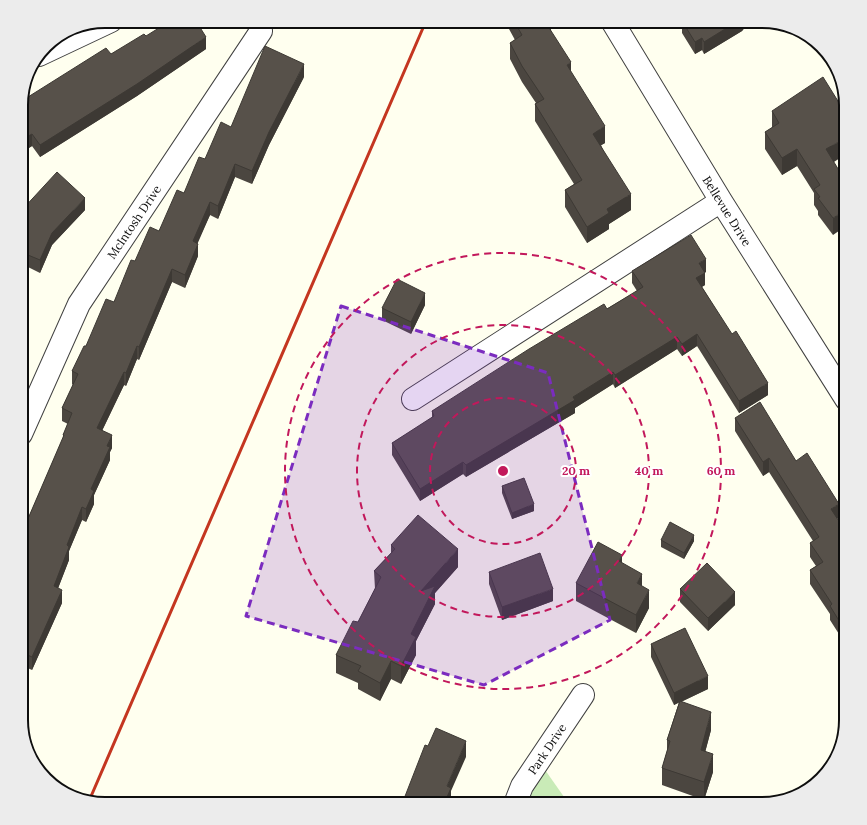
<svg xmlns="http://www.w3.org/2000/svg" width="867" height="825" font-family="Lora,serif">
<style>
.green{fill:#c9ebb7}
.lines{fill:none;stroke-linecap:round;stroke-linejoin:round}
.minor-casing{stroke:#414141;stroke-width:24}
.minor{stroke:#fff;stroke-width:22}
.rail{stroke:#c43620;stroke-width:3}
.wall{fill:#4b4640}
.shaded-wall{fill:#3d3934}
.building{fill:#57514a;stroke:#3d3934}
.marked{fill:#7b2cbf;fill-opacity:0.2;stroke:#7b2cbf;stroke-width:3;stroke-dasharray:8 5;stroke-linejoin:round}
.ring{fill:none;stroke:#c2185b;stroke-width:2;stroke-dasharray:7 5}
.labels{text-anchor:middle;dominant-baseline:central;stroke-width:4;stroke-linejoin:round;paint-order:stroke}
.street-label{font-size:12px;fill:#0e0e0e;stroke:#fff}
.rim{fill:none;stroke:#0e0e0e;stroke-width:2}
.centre{fill:#c2185b;stroke:#fff;stroke-width:2}
.ring-label{font-size:12px;text-anchor:middle;font-weight:bold;fill:#c2185b;stroke:#fff;stroke-width:4;stroke-linejoin:round;paint-order:stroke}
</style>
<rect width="100%" height="100%" fill="#ffffef"/>
<!-- green -->
<path class="green" d="M 543,767 L 569,804 L 527,804 Z"/>
<g class="lines">
<defs>
<path id="minor" d="M 612,21 L 721,201 L 846,399
M 39,55 L 111,21
M 413,399 L 721,201
M 21,434 L 79,304 L 261,31 L 258,21
M 515,804 L 522,786 L 583,695"/>
</defs>
<!-- minor casing -->
<use href="#minor" class="minor-casing"/>
<!-- minor -->
<use href="#minor" class="minor"/>
<!-- rail -->
<path class="rail" d="M 89,801 L 426,21"/>
</g>
<!-- wall -->
<path class="wall" d="M 509,21 L 551,21 L 551,32 L 605,143 L 601,145 L 631,210 L 609,224 L 609,229 L 587,243 L 565,207 L 565,190 L 574,184 L 535,121 L 535,104 L 536,103 L 522,82 L 510,59 L 510,43 L 515,40 L 509,29 Z
M 682,21 L 750,21 L 742,31 L 704,54 L 702,50 L 695,54 L 682,33 Z
M 146,36 L 206,49 L 137,96 L 40,157 L 32,146 L 21,153 L 21,99 L 28,97 Z
M 304,77 L 269,145 L 252,184 L 235,177 L 218,219 L 210,215 L 197,243 L 198,256 L 185,288 L 172,282 L 139,360 L 137,359 L 126,386 L 124,385 L 102,431 L 112,448 L 110,452 L 110,460 L 94,495 L 94,504 L 86,522 L 82,520 L 69,551 L 69,560 L 58,588 L 62,603 L 32,670 L 21,665 L 21,535 L 63,438 L 63,435 L 68,424 L 62,421 L 62,408 L 73,385 L 72,384 L 72,371 L 86,346 L 114,302 L 135,261 L 159,231 L 184,193 L 205,159 L 231,127 Z
M 772,111 L 846,154 L 834,162 L 833,235 L 818,215 L 818,211 L 814,205 L 814,193 L 797,166 L 782,175 L 765,149 L 765,132 L 772,128 Z
M 85,210 L 52,245 L 40,273 L 28,267 L 21,284 L 21,211 Z
M 632,271 L 706,272 L 705,272 L 705,285 L 702,287 L 768,395 L 739,413 L 697,346 L 682,356 L 677,349 L 615,388 L 613,384 L 575,408 L 575,413 L 466,477 L 463,474 L 420,501 L 392,455 L 392,443 L 432,418 L 432,411 L 637,291 L 632,283 Z
M 425,305 L 411,334 L 382,320 L 382,308 Z
M 735,418 L 796,461 L 839,517 L 837,519 L 846,532 L 846,645 L 830,620 L 830,614 L 810,584 L 810,570 L 816,566 L 810,557 L 810,543 L 813,541 L 769,472 L 763,476 L 735,431 Z
M 502,486 L 534,511 L 512,519 L 502,493 Z
M 661,540 L 694,541 L 684,559 L 661,547 Z
M 391,545 L 458,567 L 435,593 L 435,604 L 416,641 L 416,655 L 401,684 L 391,679 L 380,701 L 358,689 L 358,683 L 336,673 L 336,655 L 358,622 L 375,589 L 374,571 L 391,553 Z
M 622,563 L 649,608 L 636,633 L 576,601 L 576,583 Z
M 489,572 L 553,601 L 502,620 L 489,584 Z
M 680,589 L 735,605 L 708,631 L 680,602 Z
M 651,644 L 708,689 L 681,702 L 711,730 L 705,752 L 713,772 L 704,800 L 662,785 L 662,768 L 667,751 L 667,740 L 679,702 L 674,705 L 651,657 Z"/>
<!-- shaded-wall -->
<path class="shaded-wall" d="M 550,21 L 551,21 L 551,37 L 546,23 Z
M 738,21 L 750,21 L 742,31 L 704,54 L 704,42 Z
M 206,37 L 206,49 L 137,96 L 40,157 L 40,145 Z
M 702,38 L 702,50 L 695,54 L 695,42 Z
M 571,62 L 571,79 L 567,65 Z
M 304,64 L 304,77 L 269,145 L 252,184 L 252,171 L 269,132 Z
M 605,126 L 605,143 L 593,150 L 593,134 Z
M 32,134 L 32,146 L 21,153 L 21,140 Z
M 846,138 L 846,154 L 826,166 L 826,149 Z
M 797,149 L 797,166 L 782,175 L 782,158 Z
M 235,164 L 235,177 L 218,219 L 218,206 Z
M 631,194 L 631,210 L 609,224 L 609,229 L 587,243 L 587,227 L 607,209 Z
M 85,198 L 85,210 L 52,245 L 40,273 L 40,260 L 52,233 Z
M 210,202 L 210,215 L 193,254 L 193,241 Z
M 846,210 L 846,226 L 833,235 L 833,218 Z
M 198,244 L 198,256 L 185,288 L 185,275 Z
M 28,255 L 28,267 L 21,284 L 21,272 Z
M 706,259 L 706,272 L 699,276 L 699,263 Z
M 172,269 L 172,282 L 139,360 L 139,347 Z
M 705,273 L 705,285 L 696,290 L 696,278 Z
M 425,293 L 425,305 L 411,334 L 411,322 Z
M 697,334 L 697,346 L 682,356 L 682,344 Z
M 677,337 L 677,349 L 615,388 L 615,375 Z
M 137,346 L 137,359 L 126,386 L 126,373 Z
M 124,372 L 124,385 L 97,441 L 97,428 Z
M 613,372 L 613,384 L 575,408 L 575,413 L 466,477 L 466,465 Z
M 768,383 L 768,395 L 739,413 L 739,401 Z
M 112,435 L 112,448 L 110,452 L 110,460 L 94,495 L 94,504 L 86,522 L 86,509 L 91,489 L 107,446 Z
M 769,458 L 769,472 L 763,476 L 763,462 Z
M 463,462 L 463,474 L 420,501 L 420,489 Z
M 534,504 L 534,511 L 512,519 L 512,513 Z
M 839,504 L 839,517 L 831,523 L 831,509 Z
M 82,507 L 82,520 L 69,551 L 69,560 L 54,599 L 54,586 L 67,545 Z
M 694,535 L 694,541 L 684,559 L 684,553 Z
M 458,549 L 458,567 L 435,593 L 435,604 L 416,641 L 416,655 L 401,684 L 401,666 L 411,634 L 421,591 Z
M 622,555 L 622,573 L 619,561 Z
M 846,567 L 846,580 L 842,569 Z
M 642,574 L 642,592 L 637,583 Z
M 553,589 L 553,601 L 502,620 L 502,607 Z
M 62,590 L 62,603 L 32,670 L 32,657 Z
M 649,590 L 649,608 L 636,633 L 636,615 Z
M 735,592 L 735,605 L 708,631 L 708,618 Z
M 391,661 L 391,679 L 380,701 L 380,683 Z
M 708,676 L 708,689 L 674,705 L 674,693 Z
M 711,712 L 711,730 L 701,768 L 701,750 Z
M 466,741 L 466,757 L 451,791 L 451,804 L 444,804 L 447,786 Z
M 713,754 L 713,772 L 704,800 L 704,782 Z"/>
<!-- building -->
<path class="building" d="M 170,21 L 196,21 L 206,37 L 137,84 L 40,145 L 32,134 L 21,140 L 21,99 L 24,90 L 28,97 L 106,48 L 111,54 L 144,34 L 146,36 Z
M 514,21 L 550,21 L 546,23 L 571,62 L 567,65 L 605,126 L 593,134 L 631,194 L 607,209 L 609,213 L 587,227 L 565,190 L 582,180 L 535,104 L 544,99 L 522,66 L 510,43 L 522,35 Z
M 682,21 L 738,21 L 704,42 L 702,38 L 695,42 Z
M 265,46 L 304,64 L 269,132 L 252,171 L 235,164 L 218,206 L 210,202 L 193,241 L 198,244 L 185,275 L 172,269 L 139,347 L 137,346 L 126,373 L 124,372 L 97,428 L 112,435 L 107,446 L 110,447 L 91,489 L 94,491 L 86,509 L 82,507 L 67,545 L 69,547 L 54,586 L 62,590 L 32,657 L 21,652 L 21,535 L 64,435 L 63,435 L 72,413 L 62,408 L 78,374 L 72,371 L 84,346 L 86,346 L 106,299 L 114,302 L 131,260 L 135,261 L 150,227 L 159,231 L 177,190 L 184,193 L 199,157 L 205,159 L 221,122 L 231,127 Z
M 823,77 L 846,114 L 846,138 L 826,149 L 846,182 L 846,210 L 833,218 L 818,198 L 820,197 L 814,189 L 820,185 L 797,149 L 782,158 L 765,132 L 779,123 L 772,111 Z
M 57,172 L 85,198 L 52,233 L 40,260 L 28,255 L 21,272 L 21,211 Z
M 691,235 L 706,259 L 699,263 L 705,273 L 696,278 L 732,334 L 736,331 L 768,383 L 739,401 L 697,334 L 682,344 L 677,337 L 615,375 L 613,372 L 573,397 L 575,400 L 466,465 L 463,462 L 420,489 L 392,443 L 434,416 L 432,411 L 529,349 L 604,304 L 607,309 L 643,287 L 632,271 Z
M 397,279 L 425,293 L 411,322 L 382,308 Z
M 760,402 L 796,461 L 807,453 L 839,504 L 831,509 L 846,532 L 846,567 L 842,569 L 846,576 L 846,632 L 830,606 L 832,604 L 810,570 L 823,562 L 810,543 L 819,537 L 769,458 L 763,462 L 735,418 Z
M 524,478 L 534,504 L 512,513 L 502,486 Z
M 418,515 L 458,549 L 421,591 L 435,586 L 411,634 L 416,637 L 401,666 L 391,661 L 380,683 L 358,671 L 361,666 L 336,655 L 353,621 L 358,622 L 381,577 L 374,571 L 395,549 L 391,545 Z
M 670,522 L 694,535 L 684,553 L 661,540 Z
M 598,542 L 622,555 L 619,561 L 642,574 L 637,583 L 649,590 L 636,615 L 576,583 Z
M 540,553 L 553,589 L 502,607 L 489,572 Z
M 707,563 L 735,592 L 708,618 L 680,589 Z
M 685,628 L 708,676 L 674,693 L 651,644 Z
M 680,701 L 711,712 L 701,750 L 713,754 L 704,782 L 662,768 L 670,741 L 667,740 Z
M 436,728 L 466,741 L 447,786 L 451,788 L 444,804 L 402,804 L 425,745 L 428,746 Z"/>
<!-- marked area -->
<path class="marked" d="M 341,306 L 548,373 L 610,620 L 484,685 L 246,616 Z"/>
<!-- distance rings -->
<g class="ring">
<circle cx="503" cy="471" r="73"/>
<circle cx="503" cy="471" r="146"/>
<circle cx="503" cy="471" r="218"/>
</g>
<g class="labels">
<!-- street labels -->
<g class="street-label">
<text transform="translate(727 211) rotate(58)">Bellevue Drive</text>
<text transform="translate(134 222) rotate(-56)">McIntosh Drive</text>
<text transform="translate(547 749) rotate(-56)">Park Drive</text>
</g>
</g>
<!-- crop -->
<path d="M0 0H867V825H0ZM105 28H762A77 77 0 0 1 839 105V720A77 77 0 0 1 762 797H105A77 77 0 0 1 28 720V105A77 77 0 0 1 105 28Z" fill="#ececec" fill-rule="evenodd"/>
<path class="rim" d="M105 28H762A77 77 0 0 1 839 105V720A77 77 0 0 1 762 797H105A77 77 0 0 1 28 720V105A77 77 0 0 1 105 28Z"/>
<circle cx="503" cy="471" r="6" class="centre"/>
<g class="ring-label">
<text x="576" y="475">20 m</text>
<text x="649" y="475">40 m</text>
<text x="721" y="475">60 m</text>
</g>
</svg>
